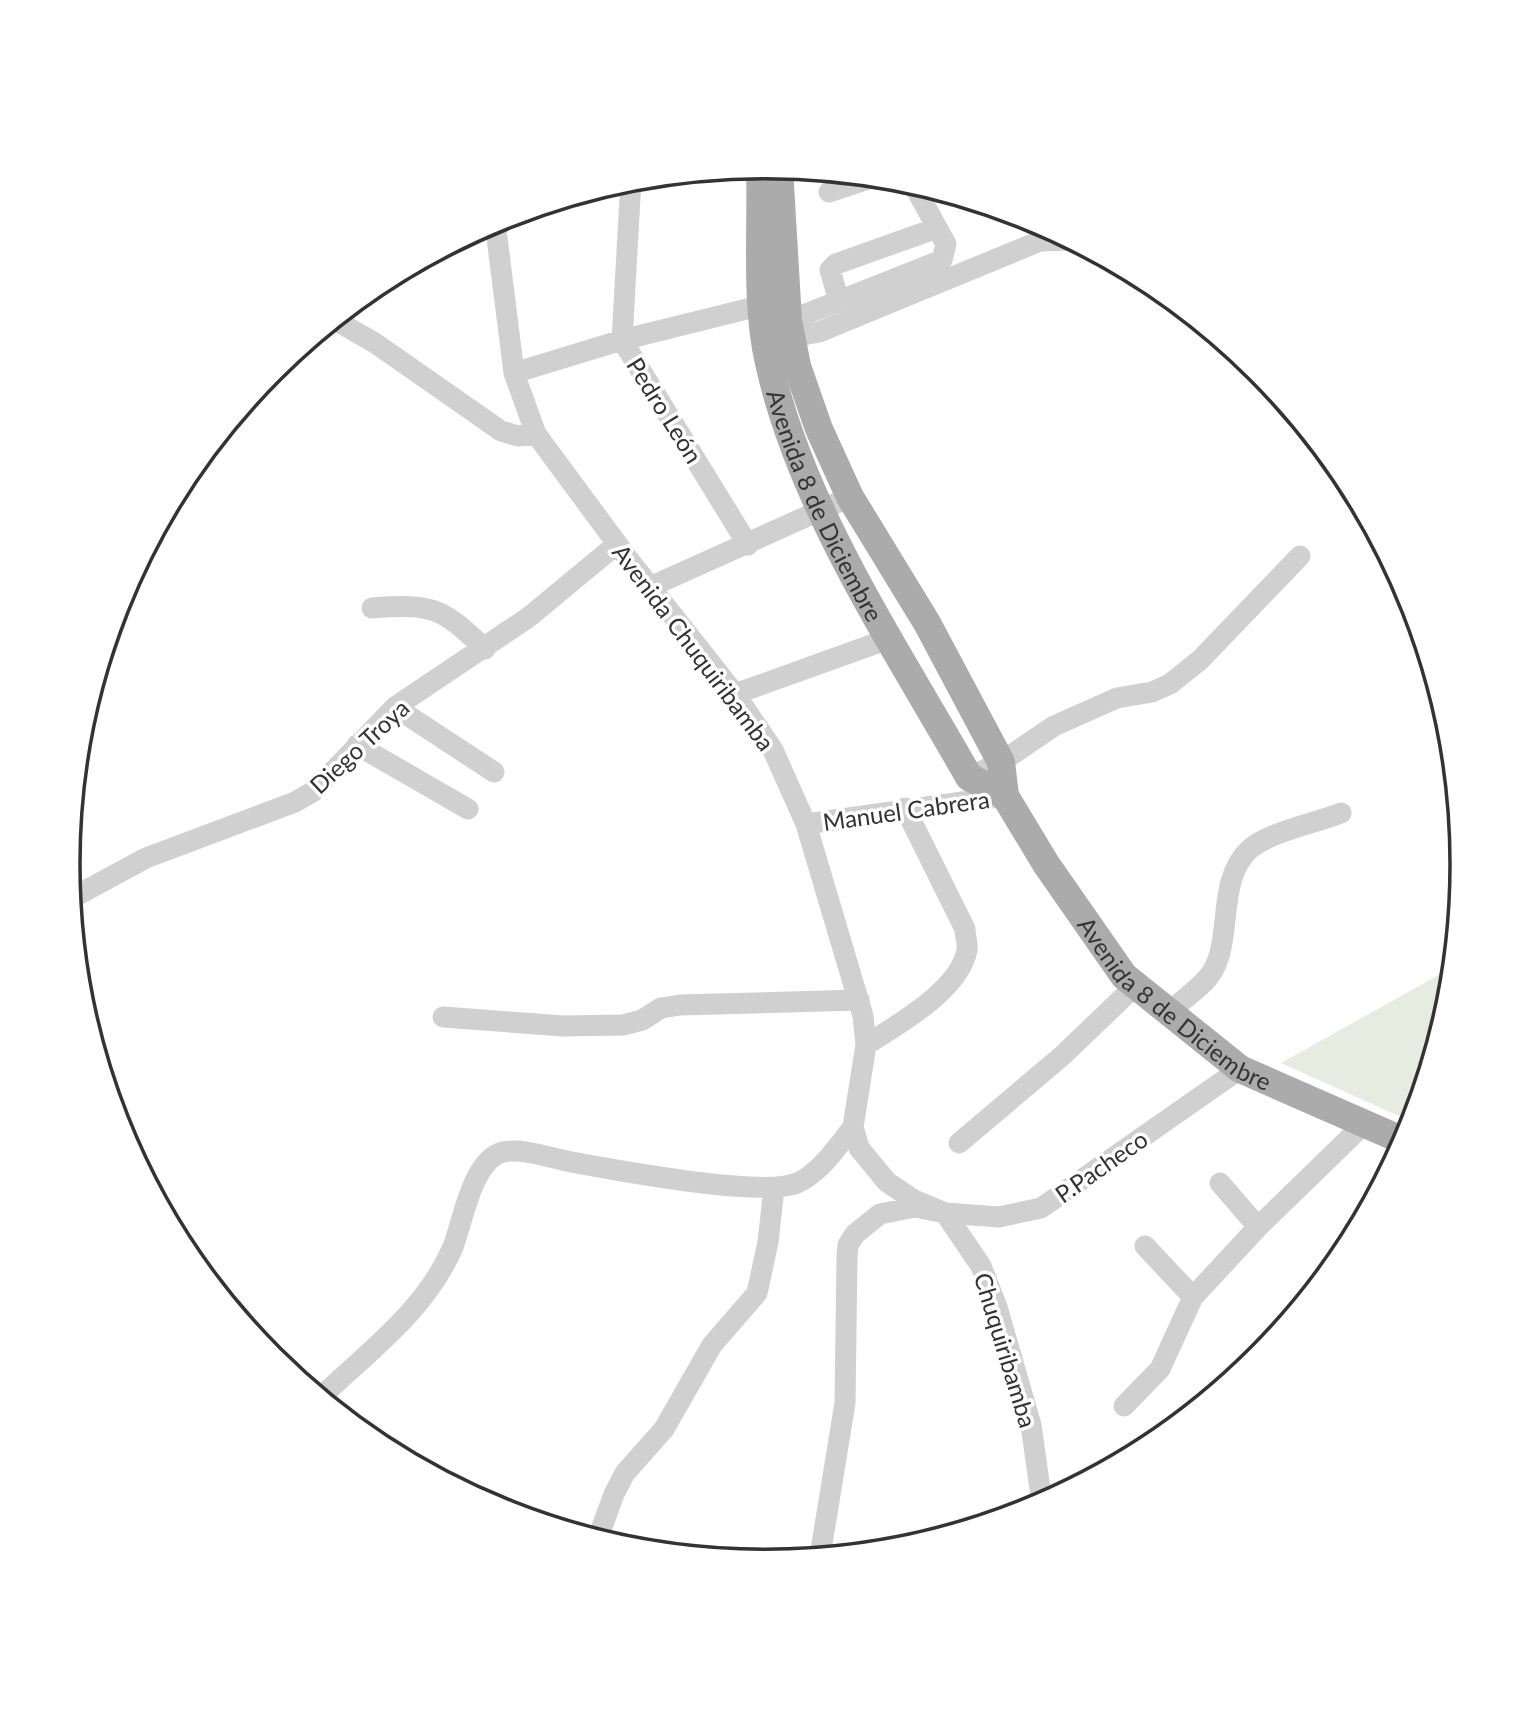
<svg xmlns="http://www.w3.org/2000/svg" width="1531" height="1728" font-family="Lato,sans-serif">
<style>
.green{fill:#e6ecdf}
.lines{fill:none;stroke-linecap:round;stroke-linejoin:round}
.minor{stroke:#d0d0d0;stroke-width:21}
.major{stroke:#ababab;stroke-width:28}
.labels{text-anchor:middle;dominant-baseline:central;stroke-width:7;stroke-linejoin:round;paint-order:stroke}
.street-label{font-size:24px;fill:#333;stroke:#fff}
.rim{fill:none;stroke:#333;stroke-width:3.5}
</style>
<rect width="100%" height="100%" fill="#fff"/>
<!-- green -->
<path class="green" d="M 1453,967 L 1449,1000 L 1412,1122 L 1281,1063 Z"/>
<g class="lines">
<!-- minor -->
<path class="minor" d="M 631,180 L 622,340 L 748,545
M 829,192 L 874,177
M 495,222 L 514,373 L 536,434 L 629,560 L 735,694 L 773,750 L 806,824 L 863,1016 L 866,1045 L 853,1127 L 859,1148 L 887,1182 L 914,1200 L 945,1213 L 981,1266 L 997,1307 L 1031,1425 L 1042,1503
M 839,301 L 830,270 L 836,264 L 937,228
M 335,320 L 375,343 L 501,431 L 518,436 L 536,434
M 775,322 L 806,314 L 942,260 L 946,244 L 913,184
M 777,340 L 819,332 L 1040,241 L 1070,240
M 514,373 L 622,340 L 775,302
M 652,586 L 850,497
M 372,608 C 433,604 440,606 485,649
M 105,651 L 121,605
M 735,694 L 891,638
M 395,707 L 494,772
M 357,745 L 468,809
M 969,777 L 1001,762 L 1054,726 L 1117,698 L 1152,692 L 1170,684 L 1200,660 L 1300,556
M 806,824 L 1005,796
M 72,898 L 146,858 L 295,802 L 314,791 L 395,707 L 529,617 L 617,544
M 1169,1013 C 1182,999 1203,987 1212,972 C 1233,939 1216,879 1250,849 C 1269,832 1316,823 1341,813
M 443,1017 L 563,1026 L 623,1025 L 642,1020 L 661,1008 L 680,1005 L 859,1000
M 866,1045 C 897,1025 960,990 967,950 C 968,944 965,935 965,929 L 905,808
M 959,1143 L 1062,1056 L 1136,985
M 1220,1183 L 1258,1227
M 1145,1246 L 1193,1297
M 321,1397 C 369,1351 426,1310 453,1247 C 463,1221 472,1160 503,1152 C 523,1148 551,1158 571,1162 C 615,1170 761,1198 797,1183 C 820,1173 837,1147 853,1127
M 1124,1406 L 1160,1369 L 1193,1297 L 1258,1227 L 1363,1125
M 598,1538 L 614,1494 L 625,1473 L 664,1429 L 712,1345 L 757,1293 L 768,1242 L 774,1188
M 820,1556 L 845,1403 L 847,1256 L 848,1245 L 855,1234 L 880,1214 L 915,1207 L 945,1213 L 999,1217 L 1041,1208 L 1240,1069"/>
<!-- major -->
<g class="major">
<path id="s1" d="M 760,167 C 762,229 755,303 769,363 C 801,508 896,648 969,777 L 1005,796"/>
<path id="s2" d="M 779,168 L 788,320 L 797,366 L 819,429 L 850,497 L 927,623 L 1001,762 L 1005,796 L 1046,864 L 1124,976 L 1240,1069 L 1404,1141"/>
</g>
</g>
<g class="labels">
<!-- street labels -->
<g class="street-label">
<text transform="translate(665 410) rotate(58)">Pedro León</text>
<text stroke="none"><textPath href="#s1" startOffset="350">Avenida 8 de Diciembre</textPath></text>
<text transform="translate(694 647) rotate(53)">Avenida Chuquiribamba</text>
<text transform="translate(359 746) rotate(-43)">Diego Troya</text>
<text transform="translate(906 810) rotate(-8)">Manuel Cabrera</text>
<text stroke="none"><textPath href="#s2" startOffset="952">Avenida 8 de Diciembre</textPath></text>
<text transform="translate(1101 1166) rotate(-35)">P.Pacheco</text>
<text transform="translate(1006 1350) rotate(73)">Chuquiribamba</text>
</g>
</g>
<!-- crop -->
<path d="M0 0H1531V1728H0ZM80 864a685 685 0 1 1 1370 0a685 685 0 1 1-1370 0Z" fill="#fff" fill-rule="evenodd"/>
<path class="rim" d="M80 864a685 685 0 1 1 1370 0a685 685 0 1 1-1370 0Z"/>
</svg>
